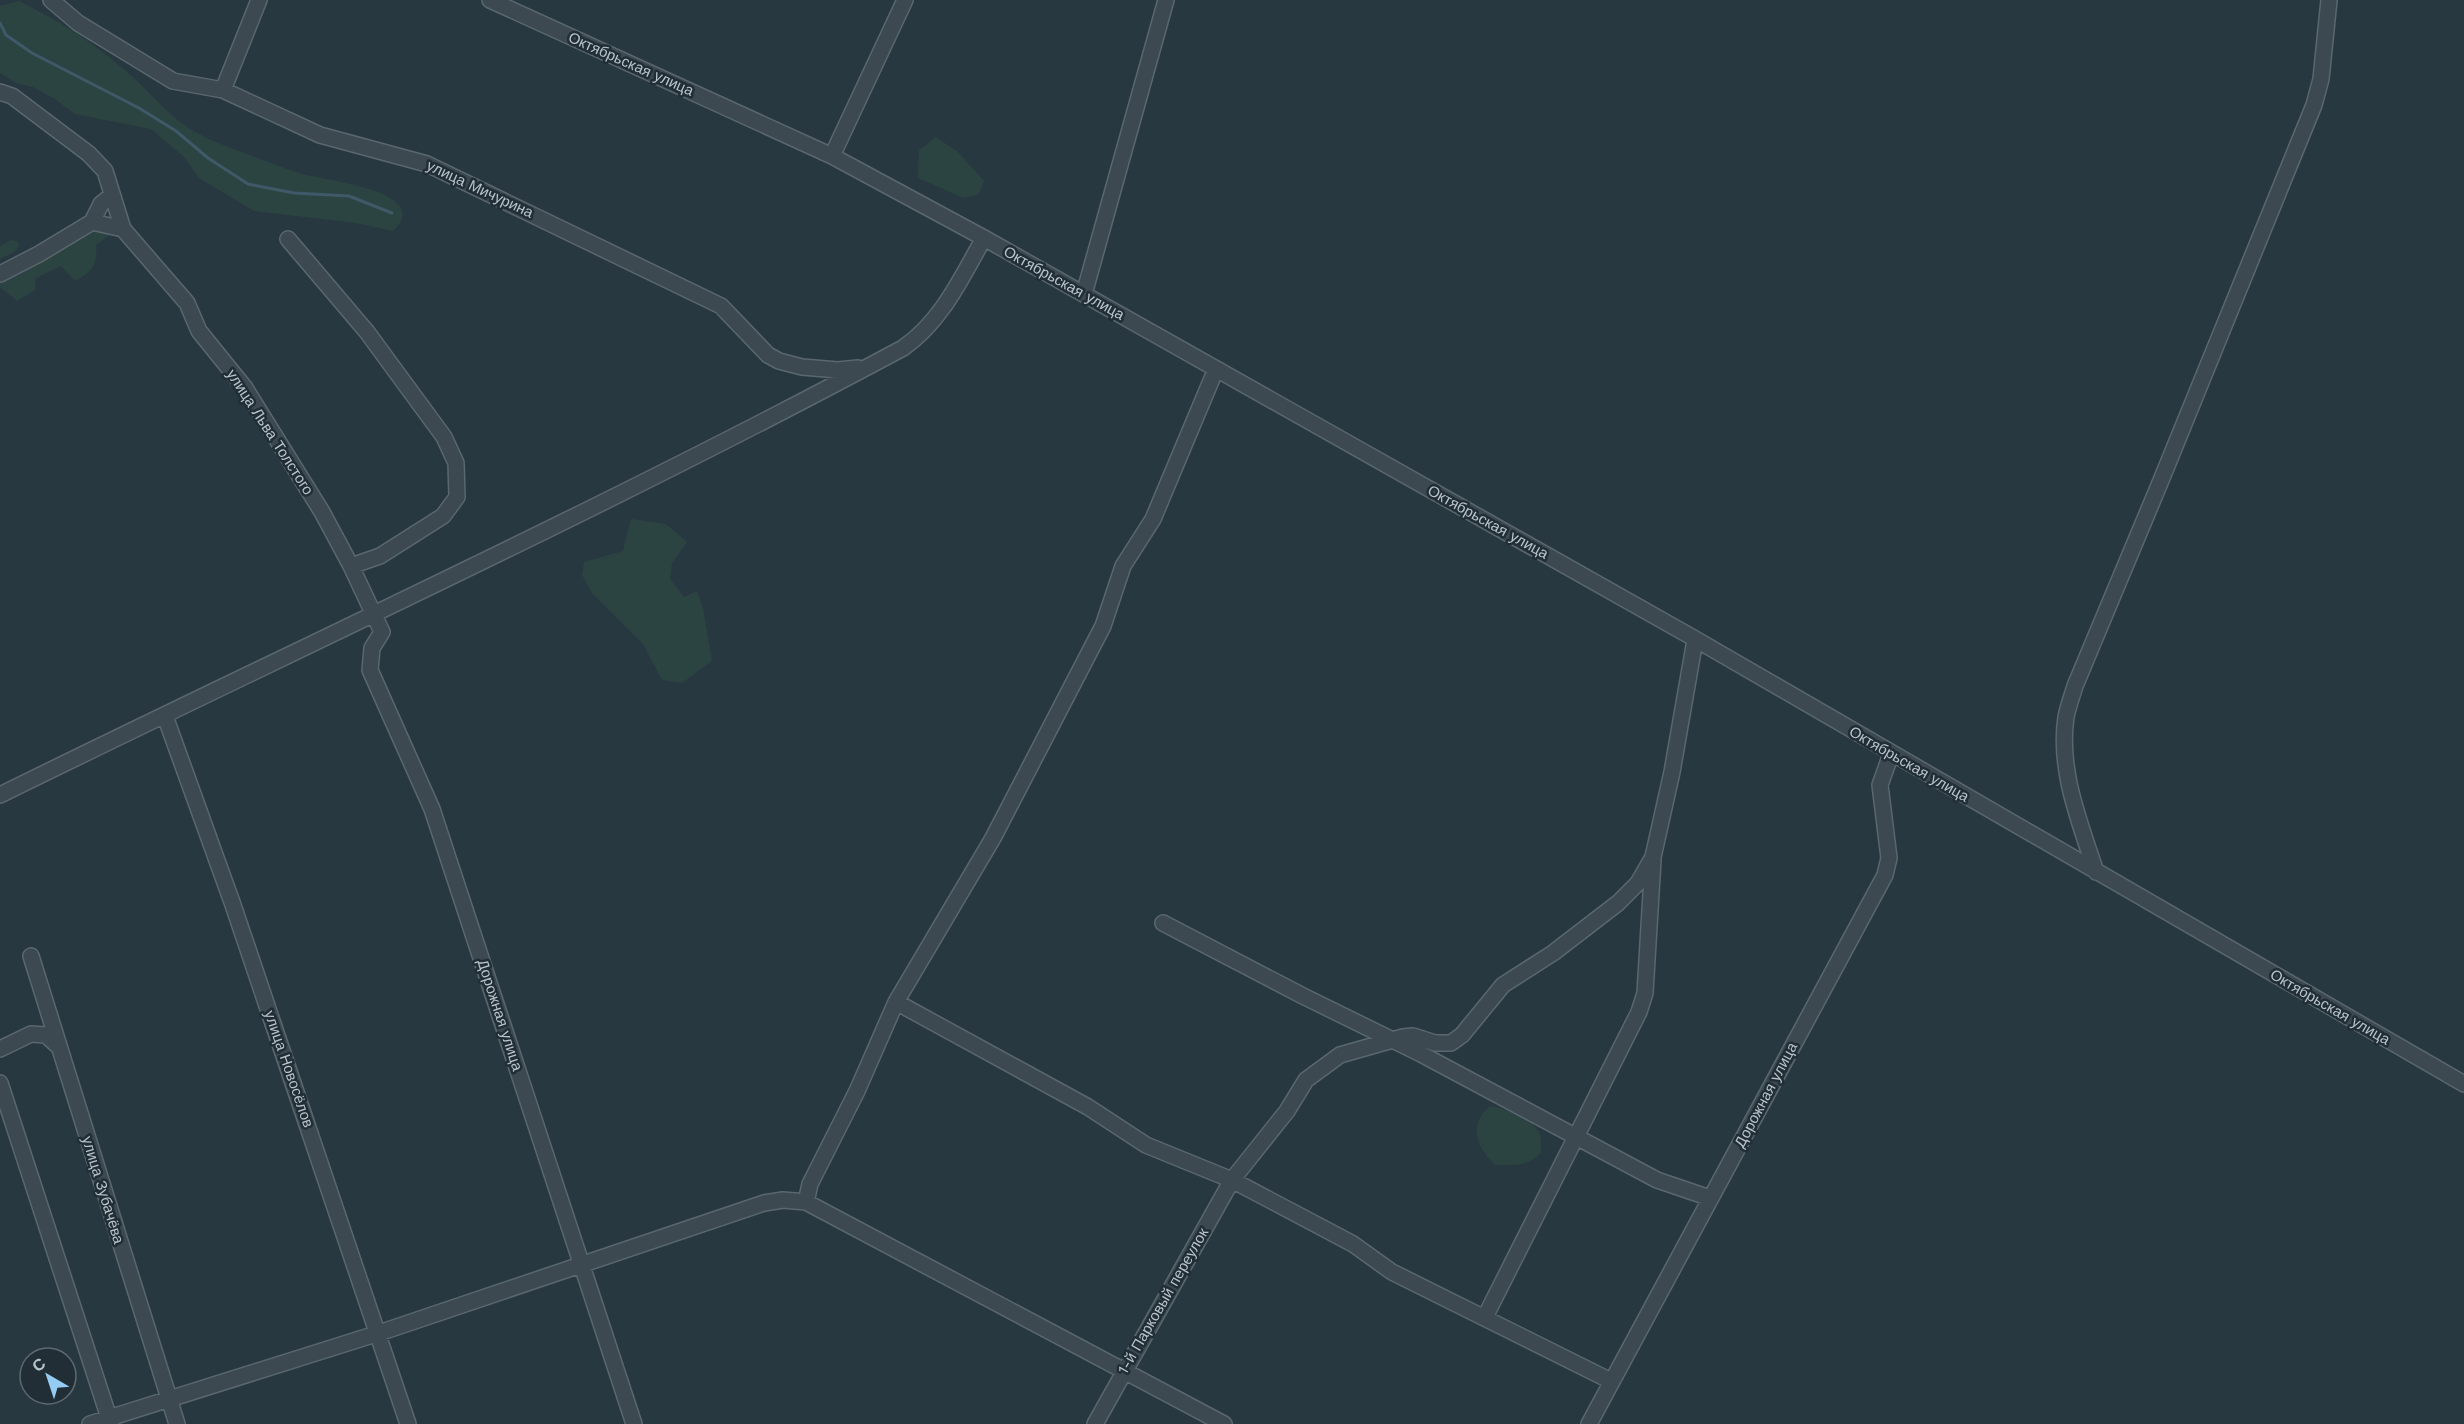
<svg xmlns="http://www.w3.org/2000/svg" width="2464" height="1424" font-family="'Work Sans',sans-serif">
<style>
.green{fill:#2b4441}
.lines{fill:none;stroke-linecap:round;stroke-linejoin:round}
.stream{stroke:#3f5969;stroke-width:3}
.minor-casing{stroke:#5a676e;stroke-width:18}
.minor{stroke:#3c4951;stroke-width:15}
.labels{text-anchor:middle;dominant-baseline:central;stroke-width:5;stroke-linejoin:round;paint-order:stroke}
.street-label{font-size:15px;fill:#b9c4cb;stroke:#212e36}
</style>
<rect width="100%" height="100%" fill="#283841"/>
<!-- green -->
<path class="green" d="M 19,1 C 48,16 75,30 101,51 C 112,60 125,69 136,80 C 155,98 174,121 197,133 C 214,142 234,149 252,156 C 269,162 286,169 303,174 C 322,180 436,191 393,231 L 356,223 L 254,211 L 199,178 L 184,157 L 151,129 L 75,114 L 55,99 L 33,87 L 16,83 L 0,73 L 0,6 Z
M 936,137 L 958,152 L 984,181 L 979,194 L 964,198 L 918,178 L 919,150 Z
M 94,228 L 112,233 L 96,245 C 98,266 92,271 75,281 L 61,266 L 36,278 L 35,290 L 17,301 L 0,287 L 0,281 Z
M 11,240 L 17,241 L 19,245 L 14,252 L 0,259 L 0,246 Z
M 631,519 L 666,524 L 687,542 L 672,563 L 670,579 L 684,597 L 697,591 L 703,608 L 712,661 L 682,683 L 662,680 L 643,644 L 592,593 L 582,575 L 584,562 L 623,551 Z
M 1490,1106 C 1506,1109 1537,1119 1541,1138 C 1541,1143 1541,1148 1541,1153 C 1527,1167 1513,1165 1495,1165 C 1476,1148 1468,1124 1490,1106 Z"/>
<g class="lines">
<!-- stream -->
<path class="stream" d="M 0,23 L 6,35 L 32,53 L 139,108 L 176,131 L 208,158 L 248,184 L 294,193 L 349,196 L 392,213"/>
<defs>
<path id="minor" d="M 51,0 L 78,23 L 173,81 L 223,90 L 320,135 L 427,164 L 721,306 L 768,355 L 779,361 L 802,367 L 838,370 L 858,368
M 490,0 L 832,156 L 984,238 L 1690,636 L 2464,1084
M 223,90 L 259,0
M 0,92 L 12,96 L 89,154 L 105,171 L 123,229
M 832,156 L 905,0
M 92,222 L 101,204 L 112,195
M 288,239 L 367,332 L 444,437 L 456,463 L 457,497 L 443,516 L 380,556 L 351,566
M 0,274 L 39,254 L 92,222 L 123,229 L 187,303 L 199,331 L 245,388 L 322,512 L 351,566 L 382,632 L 372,648 L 370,670 L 432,809 L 634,1424
M 1084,294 L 1166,0
M 165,716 L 233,905 L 408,1424
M 0,795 C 301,647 607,507 903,348 C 942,321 961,278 984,238
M 2096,872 C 2080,823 2058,770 2066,717 C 2068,707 2072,696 2075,686 L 2162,478 L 2314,105 L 2321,79 L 2329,0
M 1163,923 L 1303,996 L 1421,1054 L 1657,1180 L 1710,1198
M 31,956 L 177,1424
M 896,1002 L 1088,1107 L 1146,1145 L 1232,1180 L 1353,1244 L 1392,1272 L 1611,1381
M 0,1049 L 31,1034 L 46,1035 L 58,1046
M 0,1083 L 111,1424
M 806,1202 L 810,1184 L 857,1091 L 896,1002 L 993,838 L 1103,626 L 1123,566 L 1153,519 L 1216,369
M 1485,1317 L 1639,1012 L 1645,993 L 1653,860
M 90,1424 L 379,1333 L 764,1203 L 783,1200 L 806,1202 L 1224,1424
M 1095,1424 L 1232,1180 L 1287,1111 L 1306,1080 L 1340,1055 L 1403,1037 L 1413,1036 L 1435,1043 L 1451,1043 L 1462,1035 L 1503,985 L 1553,953 L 1618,903 L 1638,883 L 1653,857 L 1672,772 L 1695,640
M 1589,1424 L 1885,875 L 1889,858 L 1880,785 L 1891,754"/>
</defs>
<!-- minor casing -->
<use href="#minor" class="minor-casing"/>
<!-- minor -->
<use href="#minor" class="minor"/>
</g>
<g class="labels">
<!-- street labels -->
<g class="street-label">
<text transform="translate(631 64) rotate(24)">Октябрьская улица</text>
<text transform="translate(480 189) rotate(25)">улица Мичурина</text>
<text transform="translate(1064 283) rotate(29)">Октябрьская улица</text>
<text transform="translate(270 432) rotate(57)">улица Льва Толстого</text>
<text transform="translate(1488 522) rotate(29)">Октябрьская улица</text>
<text transform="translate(1909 764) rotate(30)">Октябрьская улица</text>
<text transform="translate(2330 1007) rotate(30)">Октябрьская улица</text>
<text transform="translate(500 1015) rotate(72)">Дорожная улица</text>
<text transform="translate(289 1069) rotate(71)">улица Новосёлов</text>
<text transform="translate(1766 1095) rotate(-62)">Дорожная улица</text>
<text transform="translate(103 1190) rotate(73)">улица Зубачёва</text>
<text transform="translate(1163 1301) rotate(-60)">1-й Парковый переулок</text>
</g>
</g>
<!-- north arrow -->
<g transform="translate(48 1376) rotate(321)"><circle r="28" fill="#212e36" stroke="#5e6a72" stroke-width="1.5"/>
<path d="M0-4.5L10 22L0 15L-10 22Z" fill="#95ccf4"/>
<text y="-9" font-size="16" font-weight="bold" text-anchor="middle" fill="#b9c4cb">С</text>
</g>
</svg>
